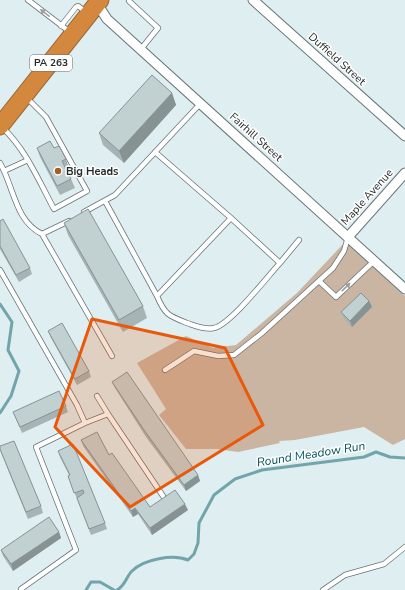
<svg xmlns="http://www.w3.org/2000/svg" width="405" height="590" font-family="'Nunito Sans',sans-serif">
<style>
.pitch{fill:#cab4a2}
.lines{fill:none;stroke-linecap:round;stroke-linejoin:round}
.stream{stroke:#72a5ab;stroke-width:3}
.lane-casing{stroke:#677576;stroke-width:6}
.street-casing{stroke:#677576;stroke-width:11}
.highway-casing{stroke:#976838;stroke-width:19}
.lane{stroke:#fff;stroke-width:4.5}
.street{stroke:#fff;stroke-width:9}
.highway{stroke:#d4883e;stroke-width:17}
.wall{fill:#a6b4b5}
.shaded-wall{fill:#879293}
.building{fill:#c1d1d2;stroke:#879293}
.oneway{fill:#9ea0a0}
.marked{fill:#e8590c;fill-opacity:0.2;stroke:#e8590c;stroke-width:3;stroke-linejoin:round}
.poi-dot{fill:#9f6225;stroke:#fff;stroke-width:1.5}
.labels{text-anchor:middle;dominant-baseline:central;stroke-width:3;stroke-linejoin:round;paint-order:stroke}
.shield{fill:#fff;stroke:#686c6c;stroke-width:1}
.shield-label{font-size:10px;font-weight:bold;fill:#272d2d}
.street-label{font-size:11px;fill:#272d2d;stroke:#fff}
.poi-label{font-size:11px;font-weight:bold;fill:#272d2d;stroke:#fff;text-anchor:start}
.water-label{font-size:12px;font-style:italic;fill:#015258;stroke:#fff}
</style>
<rect width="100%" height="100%" fill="#dfeef0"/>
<!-- pitch -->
<path class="pitch" d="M 345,242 L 405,296 L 405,439 L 393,445 L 364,427 L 295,440 L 279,441 L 280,443 L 238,452 L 217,449 L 186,449 L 159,415 L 166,409 L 137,363 L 186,336 L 213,348 L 236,345 L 297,293 Z"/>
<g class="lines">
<!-- stream -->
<path class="stream" d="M 0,304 L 12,322 L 8,350 L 19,371 L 11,396 L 0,413
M 86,590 L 91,582 L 100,582 L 114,590
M 117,590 C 125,586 126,577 132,571 C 144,559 173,554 188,560 L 194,554 L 198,543 L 199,523 L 214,495 L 235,479 L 262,470 L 364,457 L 376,452 L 390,457 L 405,458"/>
<defs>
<path id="lane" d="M 28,0 L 70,32
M 129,1 L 158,28 L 141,49
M 61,26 L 76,7 L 78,6 L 86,12
M 3,128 C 26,150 39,181 54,209 L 87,191 L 46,117 L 27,98
M 0,163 C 14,187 15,221 42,234 L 112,356
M 4,171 L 28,160
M 105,201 L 157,296 L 231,218 L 155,152
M 84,212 L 115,195 L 200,104
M 231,218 L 280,263 L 299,240
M 42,234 L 69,221
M 0,270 L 77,405 L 85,423 L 36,447 L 76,550 L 21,589
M 319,281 L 336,297 L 374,261
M 157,296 C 165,315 169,316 187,323 C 196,326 205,330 214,328 C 231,324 267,277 280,263
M 165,370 L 194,351 L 218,356 L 234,355 L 262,333 L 333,268 L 344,251 L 348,237
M 97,396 L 108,414
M 85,423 L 108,414 L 163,496
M 323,590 L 345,575 L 384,564 L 405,547"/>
<path id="street" d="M 253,0 L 405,136
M 96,2 L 107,19 L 405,289
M 348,237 L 405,173"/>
<path id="highway" d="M 0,126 L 100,0"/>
</defs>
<!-- lane casing -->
<use href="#lane" class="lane-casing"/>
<!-- street casing -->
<use href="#street" class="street-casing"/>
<!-- highway casing -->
<use href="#highway" class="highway-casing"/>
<!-- lane -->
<use href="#lane" class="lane"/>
<!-- street -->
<use href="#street" class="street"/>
<!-- highway -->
<use href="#highway" class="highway"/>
</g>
<!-- wall -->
<path class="wall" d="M 172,93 L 176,105 L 124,163 L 103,145 L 99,133 Z
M 37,148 L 54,148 L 66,159 L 69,168 L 67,170 L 75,188 L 60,195 L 40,157 Z
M 0,221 L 30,268 L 32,274 L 19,282 L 0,249 Z
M 64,223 L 143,306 L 147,318 L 123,332 L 68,235 Z
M 369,301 L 372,307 L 352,327 L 344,319 L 341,312 Z
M 48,331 L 89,371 L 91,377 L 77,385 L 51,338 Z
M 112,382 L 198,475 L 200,481 L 186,491 L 146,437 L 115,388 Z
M 66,406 L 68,412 L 22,433 L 13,412 Z
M 81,440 L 109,455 L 150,507 L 188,510 L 152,535 L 138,514 L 133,517 L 83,446 Z
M 0,450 L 41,506 L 43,513 L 28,519 Z
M 58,451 L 105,523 L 107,529 L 91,535 L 68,476 L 69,475 L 60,457 Z
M 59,532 L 61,538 L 13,571 L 3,556 L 1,550 Z"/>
<!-- shaded-wall -->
<path class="shaded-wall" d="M 172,93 L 176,105 L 124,163 L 119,151 Z
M 369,301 L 372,307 L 352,327 L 350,321 Z
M 198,475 L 200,481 L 186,491 L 184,485 Z
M 185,504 L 188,510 L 152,535 L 150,528 Z
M 135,508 L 138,514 L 133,517 L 131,511 Z
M 59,532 L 61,538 L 13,571 L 11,564 Z"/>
<!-- building -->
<path class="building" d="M 152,75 L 172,93 L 119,151 L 99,133 Z
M 50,141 L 54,148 L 59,146 L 66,159 L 62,161 L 71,179 L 57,186 L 37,148 Z
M 88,209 L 143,306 L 119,320 L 64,223 Z
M 3,219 L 30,268 L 16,275 L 0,246 L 0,221 Z
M 361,293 L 369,301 L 350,321 L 341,312 Z
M 62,323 L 89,371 L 75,379 L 48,331 Z
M 127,372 L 198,475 L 184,485 L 144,430 L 112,382 Z
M 59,391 L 66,406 L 20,427 L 13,412 Z
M 97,432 L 109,455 L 112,453 L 150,507 L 175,490 L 185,504 L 150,528 L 135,508 L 131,511 L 81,440 Z
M 14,441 L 41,506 L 26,512 L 0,449 L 0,446 Z
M 73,444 L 105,523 L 89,529 L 77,498 L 84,493 L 83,490 L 74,493 L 68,476 L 70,475 L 58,451 Z
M 49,517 L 59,532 L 11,564 L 1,550 Z"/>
<!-- one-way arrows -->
<defs><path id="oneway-solid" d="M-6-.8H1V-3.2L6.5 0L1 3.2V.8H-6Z"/></defs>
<g class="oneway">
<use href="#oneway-solid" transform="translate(45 13) rotate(-142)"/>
<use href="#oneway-solid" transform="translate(346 287) rotate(-44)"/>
</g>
<!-- marked area -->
<path class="marked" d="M 92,319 L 225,348 L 263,425 L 130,507 L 55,427 Z"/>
<!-- markers -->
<circle class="poi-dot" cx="58" cy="171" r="4"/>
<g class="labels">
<!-- shield labels -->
<rect class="shield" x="30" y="55" width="42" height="16" rx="3"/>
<g class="shield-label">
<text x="51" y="63">PA 263</text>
</g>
<!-- street labels -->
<g class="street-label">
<text transform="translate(337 59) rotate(42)">Duffield Street</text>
<text transform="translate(256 137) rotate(42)">Fairhill Street</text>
<text transform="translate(367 197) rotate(-48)">Maple Avenue</text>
</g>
<!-- poi labels -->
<g class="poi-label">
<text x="66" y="171">Big Heads</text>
</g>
<!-- water labels -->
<g class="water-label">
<text transform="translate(311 454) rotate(-9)">Round Meadow Run</text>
</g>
</g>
</svg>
